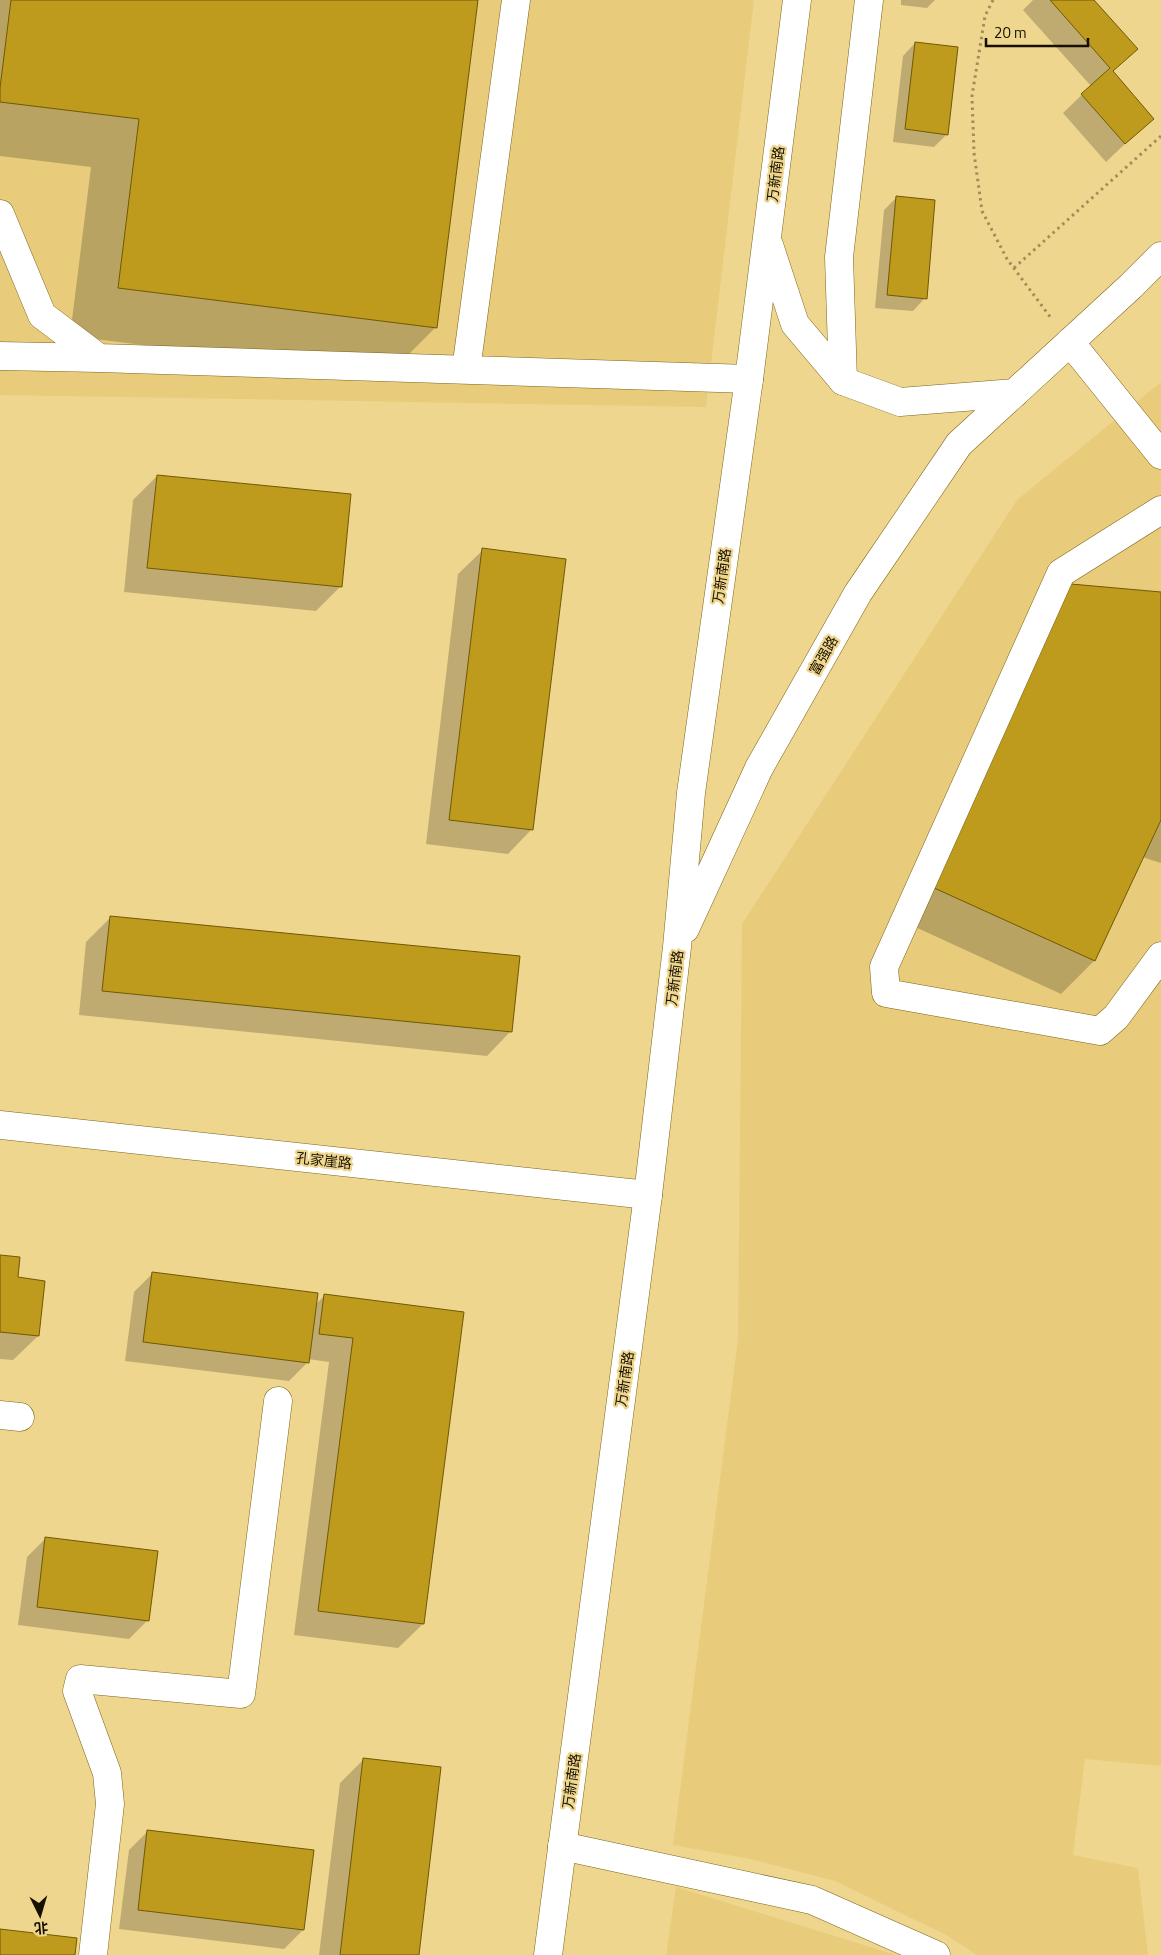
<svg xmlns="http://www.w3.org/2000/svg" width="1161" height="1955" font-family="'Titillium Web','Noto Sans SC',sans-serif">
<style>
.built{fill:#e8cc7b}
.shadow{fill:#0003}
.building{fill:#be9a1d;stroke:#705905}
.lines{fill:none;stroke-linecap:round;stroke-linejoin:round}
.minor-casing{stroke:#7c651a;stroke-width:29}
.major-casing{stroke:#7c651a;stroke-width:29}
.path{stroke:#9f8d5a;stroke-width:3;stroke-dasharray:2.5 4;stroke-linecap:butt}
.minor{stroke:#fff;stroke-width:28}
.major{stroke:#fff;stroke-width:28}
.labels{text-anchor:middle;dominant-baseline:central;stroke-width:4.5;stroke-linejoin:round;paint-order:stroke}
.street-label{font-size:14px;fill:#171000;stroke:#efd68e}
</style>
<rect width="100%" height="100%" fill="#efd68e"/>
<!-- built -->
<path class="built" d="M 0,0 L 754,0 L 706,407 L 0,395 Z
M 1161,382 L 1161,1766 L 1085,1759 L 1073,1855 L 1138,1868 L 1148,1955 L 977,1955 L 946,1935 L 835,1881 L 750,1859 L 673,1845 L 738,1339 L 742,924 L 1017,500 Z
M 676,1887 L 896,1955 L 666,1955 Z"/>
<!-- shadow -->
<path class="shadow" d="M 0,0 L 477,0 L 436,327 L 388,375 L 70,336 L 91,167 L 0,156 Z
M 901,0 L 935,0 L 927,8 L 901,5 Z
M 1033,0 L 1092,0 L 1136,49 L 1112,72 L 1152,118 L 1106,162 L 1063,113 L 1091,86 L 1023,10 Z
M 915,43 L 947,134 L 934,147 L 893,142 L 903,56 Z
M 896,198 L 925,298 L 913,311 L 875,308 L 884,210 Z
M 157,476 L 341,586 L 316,611 L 124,592 L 133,500 Z
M 483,550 L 532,829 L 508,854 L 426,844 L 458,574 Z
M 1161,593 L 1161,863 L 1142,857 L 1094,961 L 1061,994 L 900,920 Z
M 111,917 L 511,1031 L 487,1056 L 79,1015 L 86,942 Z
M 0,1256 L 17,1278 L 44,1282 L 38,1336 L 13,1360 L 0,1359 Z
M 153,1273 L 315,1305 L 325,1295 L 463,1313 L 423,1624 L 398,1648 L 294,1635 L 329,1362 L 308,1359 L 308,1362 L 289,1381 L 125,1361 L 134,1292 Z
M 46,1538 L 148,1620 L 129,1639 L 18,1625 L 27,1557 Z
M 364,1759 L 417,1955 L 319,1955 L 340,1783 Z
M 148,1831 L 313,1851 L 303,1930 L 284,1949 L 119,1929 L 129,1850 Z"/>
<!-- building -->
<path class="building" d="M 11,0 L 478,0 L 437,328 L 118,288 L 139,119 L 0,102 L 0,88 Z
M 1050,0 L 1094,0 L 1138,49 L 1113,71 L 1154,119 L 1125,144 L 1081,94 L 1110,68 Z
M 915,42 L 958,47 L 948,135 L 905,129 Z
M 896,196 L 935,200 L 927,299 L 887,295 Z
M 157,475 L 351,494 L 342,587 L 147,568 Z
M 482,548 L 566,559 L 533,830 L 449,820 Z
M 1071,584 L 1161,592 L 1161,820 L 1095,961 L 932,887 Z
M 110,916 L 520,956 L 512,1032 L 102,991 Z
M 0,1255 L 20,1257 L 18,1277 L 45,1281 L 39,1336 L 0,1332 Z
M 152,1272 L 318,1293 L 309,1363 L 143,1342 Z
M 324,1294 L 464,1312 L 424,1624 L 318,1611 L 353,1338 L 319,1334 Z
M 45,1537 L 158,1551 L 149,1621 L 37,1607 Z
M 363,1758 L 441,1767 L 419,1955 L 340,1955 Z
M 147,1830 L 314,1850 L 304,1930 L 138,1910 Z
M 0,1929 L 77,1938 L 75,1955 L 0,1955 Z"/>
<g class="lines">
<defs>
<path id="minor" d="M 0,214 L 42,315 L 99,358 L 749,379
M 1070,342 L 1161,455
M 0,356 L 99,358
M 466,370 L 516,0
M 843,381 L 839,257 L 869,0
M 1161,510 L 1061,573 L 884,967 L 886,993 L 1100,1031 L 1116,1017 L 1161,956
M 0,1125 L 648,1195
M 0,1415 L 20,1417
M 562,1846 L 812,1900 L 936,1955
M 93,1955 L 110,1804 L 107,1773 L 77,1691 L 80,1679 L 241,1694 L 278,1401"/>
<path id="major" d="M 769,245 L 795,324 L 843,381 L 900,402 L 1015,393
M 685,929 L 759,768 L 858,593 L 959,444 L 1131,286 L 1161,256
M 548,1955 L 648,1195 L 677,947 L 691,793 L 749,379 L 797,0"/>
</defs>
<!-- minor casing -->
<use href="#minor" class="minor-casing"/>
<!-- major casing -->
<use href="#major" class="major-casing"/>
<!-- path -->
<path class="path" d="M 993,0 L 985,16 L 972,96 L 974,153 L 982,211 L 1007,259 L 1051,318
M 1014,268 L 1161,136"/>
<!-- minor -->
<use href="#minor" class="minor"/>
<!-- major -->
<use href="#major" class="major"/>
</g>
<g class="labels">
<!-- street labels -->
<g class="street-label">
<text transform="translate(775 174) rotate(-83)">万新南路</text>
<text transform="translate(721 576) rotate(-82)">万新南路</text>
<text transform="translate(823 655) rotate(-60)">富强路</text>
<text transform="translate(674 978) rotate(-83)">万新南路</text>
<text transform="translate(324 1160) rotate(6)">孔家崖路</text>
<text transform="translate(624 1379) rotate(-82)">万新南路</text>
<text transform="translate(571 1781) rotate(-82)">万新南路</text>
</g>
</g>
<!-- north arrow -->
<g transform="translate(40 1915) rotate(175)" stroke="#efd68e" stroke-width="4" paint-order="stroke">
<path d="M0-4L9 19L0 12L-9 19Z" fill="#171000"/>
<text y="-8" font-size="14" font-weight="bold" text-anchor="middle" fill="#171000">北</text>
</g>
<!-- scale -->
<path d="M986 38v8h102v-8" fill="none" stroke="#171000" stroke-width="2.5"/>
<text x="994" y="38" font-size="15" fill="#171000" stroke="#efd68e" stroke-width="4" paint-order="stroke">20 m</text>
</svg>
